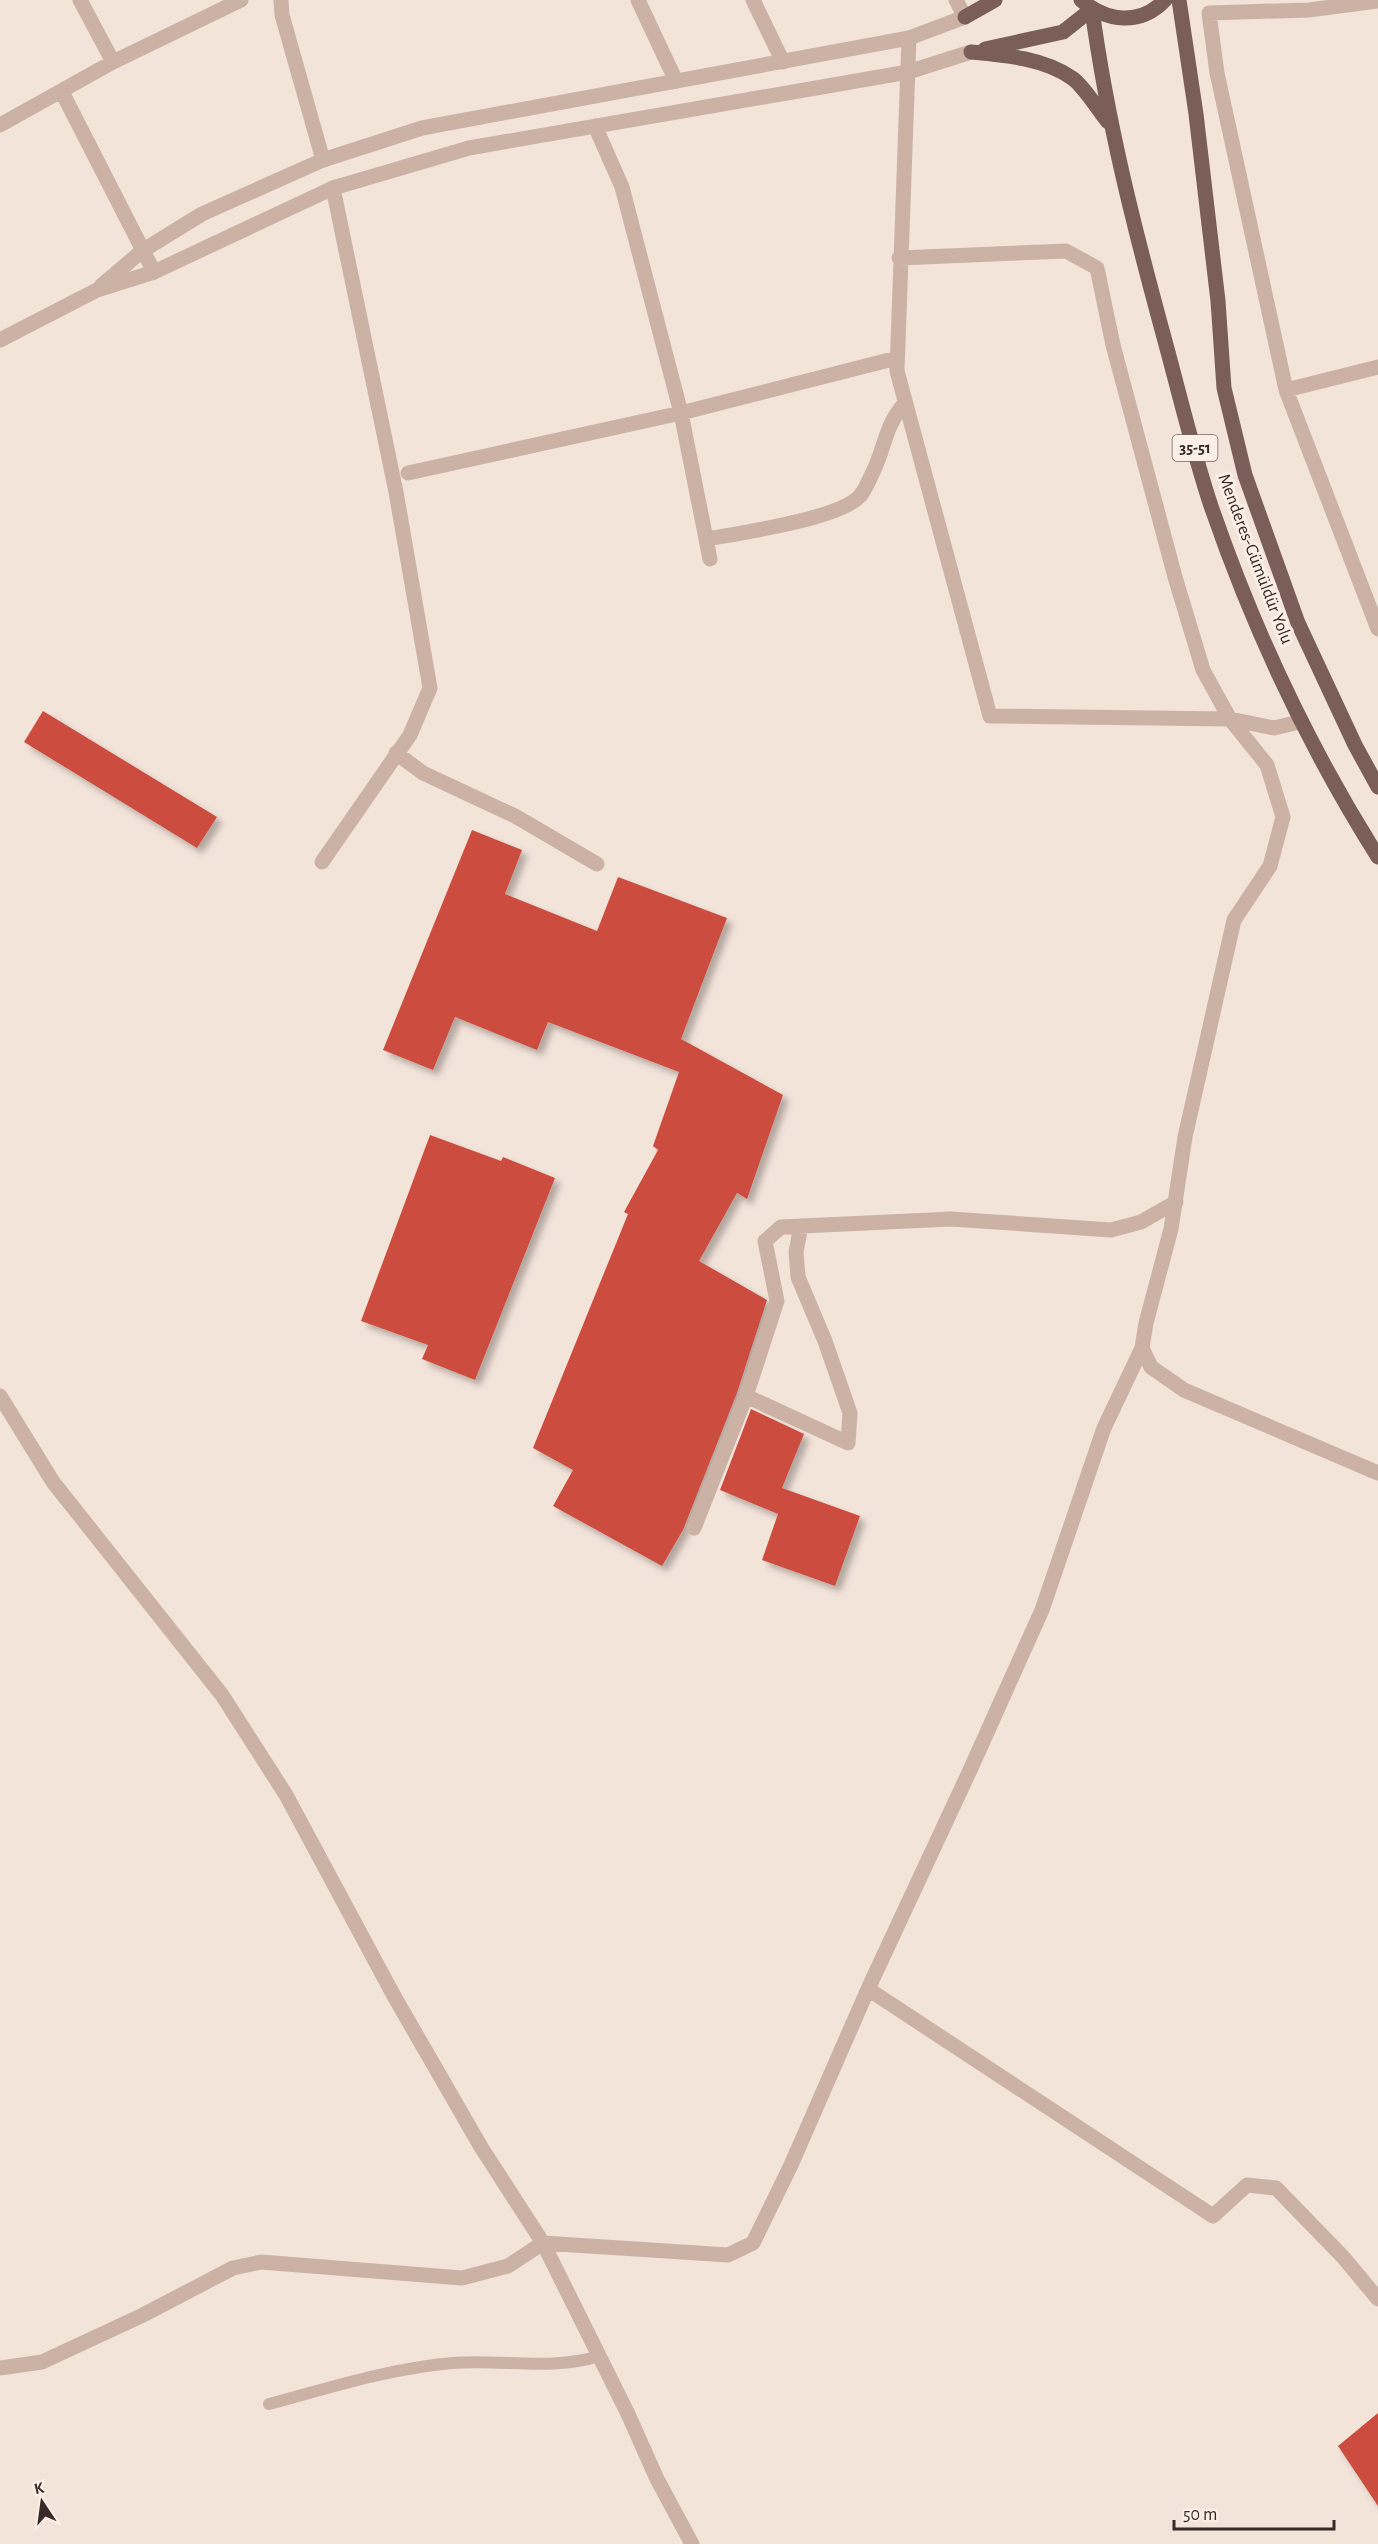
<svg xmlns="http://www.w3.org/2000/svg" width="1378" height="2544" font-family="'Alegreya Sans',sans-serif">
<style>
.building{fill:#cc4d3f;filter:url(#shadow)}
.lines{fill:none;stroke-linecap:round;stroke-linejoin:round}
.service{stroke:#ccb2a5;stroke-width:12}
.minor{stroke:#ccb2a5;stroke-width:15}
.tertiary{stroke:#ccb2a5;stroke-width:15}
.primary{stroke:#7a5e57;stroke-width:15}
.labels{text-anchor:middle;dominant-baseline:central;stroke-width:6;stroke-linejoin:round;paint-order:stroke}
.shield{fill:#faefe7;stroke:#726561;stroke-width:1.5}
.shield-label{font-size:16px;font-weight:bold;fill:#372a27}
.street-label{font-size:18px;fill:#372a27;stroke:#faefe7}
</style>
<defs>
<filter id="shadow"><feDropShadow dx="5.5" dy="5.5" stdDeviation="3" flood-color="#0004"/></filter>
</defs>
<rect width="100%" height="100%" fill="#f3e4da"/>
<!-- building -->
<path class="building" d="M 43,711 L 217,817 L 197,848 L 24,742 Z
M 472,830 L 522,850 L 505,894 L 597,931 L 618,877 L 727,918 L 681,1039 L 783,1095 L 747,1199 L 737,1193 L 699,1261 L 767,1300 L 737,1393 L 683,1530 L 662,1566 L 553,1506 L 573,1470 L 533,1448 L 628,1214 L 624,1212 L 658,1150 L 653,1146 L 679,1072 L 548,1022 L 537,1050 L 455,1017 L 433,1070 L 383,1050 Z
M 430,1135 L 501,1161 L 503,1157 L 555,1178 L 475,1380 L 422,1359 L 428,1345 L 361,1321 Z
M 751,1409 L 804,1434 L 782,1488 L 860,1516 L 835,1586 L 762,1560 L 778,1514 L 720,1490 Z
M 1378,2413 L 1378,2506 L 1338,2446 Z"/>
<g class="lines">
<!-- service -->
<path class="service" d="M 269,2404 C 329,2388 391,2368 453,2363 C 502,2359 552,2371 599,2356"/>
<!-- minor -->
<path class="minor" d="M 80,0 L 113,62
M 281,0 L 282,15 L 323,160
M 638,0 L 676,81
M 753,0 L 783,62
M 956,0 L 965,17
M 1378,1 L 1309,10 L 1209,13 L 1217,73 L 1286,390 L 1378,629
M 909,38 L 897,371 L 990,716 L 1230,719 L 1274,728 L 1299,722
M 62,92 L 154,272
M 0,125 L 113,62 L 241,0
M 595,126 L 622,187 L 681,413 L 710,559
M 899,258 L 1066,251 L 1097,268 L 1113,345 L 1175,577 L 1203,670 L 1230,719 L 1267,765 L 1283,817 L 1270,866 L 1234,920 L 1185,1137 L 1171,1229 L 1146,1323 L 1142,1348 L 1151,1367 L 1184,1390 L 1378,1473
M 1286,390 L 1378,367
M 408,473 L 681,413 L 897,358
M 707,539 C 740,533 839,519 860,496 C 864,491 868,483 871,476 C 886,448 883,428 905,403
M 396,753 L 423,773 L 515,816 L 597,864
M 322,862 L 410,735 L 430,688 L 396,492 L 333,188
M 0,1396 L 53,1482 L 222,1695 L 286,1795 L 394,1996 L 481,2147 L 543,2243 L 628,2414 L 657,2479 L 692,2544
M 746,1396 L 848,1443 L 850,1413 L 825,1341 L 798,1277 L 796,1252 L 801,1226
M 694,1528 L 746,1396 L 777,1301 L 765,1241 L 781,1227 L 951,1219 L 1111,1230 L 1141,1222 L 1176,1202
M 868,1989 L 971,1768 L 1042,1610 L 1104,1428 L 1142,1348
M 0,2368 L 42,2362 L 141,2316 L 233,2268 L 261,2262 L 462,2278 L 508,2266 L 543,2243 L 728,2255 L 753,2243 L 791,2165 L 868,1989 L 1213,2216 L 1247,2185 L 1276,2188 L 1343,2257 L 1378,2299"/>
<!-- tertiary -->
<path class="tertiary" d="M 101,286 L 142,251 L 202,214 L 323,160 L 422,128 L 909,38 L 965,17
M 0,340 L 97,290 L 154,272 L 333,188 L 469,148 L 908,72 L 971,52"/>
<!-- primary -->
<path class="primary" d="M 1081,0 C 1107,22 1140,26 1165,0
M 1179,0 L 1196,114 L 1218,301 L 1224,388 L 1245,475 L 1298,623 L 1355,745 L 1378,787
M 1092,9 C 1107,122 1135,231 1165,341 C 1180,396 1193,452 1211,506 C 1254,631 1308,746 1378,857
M 965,17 L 995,0
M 985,49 L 1063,32 L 1092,9
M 971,52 C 1004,55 1043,58 1072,78 C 1084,86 1098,110 1108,122"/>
</g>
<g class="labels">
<!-- shield labels -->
<rect class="shield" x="1172.5" y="435" width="45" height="26" rx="4.5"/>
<g class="shield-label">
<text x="1195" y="448">35-51</text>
</g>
<!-- street labels -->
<g class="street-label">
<text transform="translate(1255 559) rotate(69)">Menderes-Gümüldür Yolu</text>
</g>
</g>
<!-- north arrow -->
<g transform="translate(42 2502) rotate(347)" stroke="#faefe7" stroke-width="4.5" paint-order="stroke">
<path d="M0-4.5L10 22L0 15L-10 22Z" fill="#372a27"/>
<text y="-9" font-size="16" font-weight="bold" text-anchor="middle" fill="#372a27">K</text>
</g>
<!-- scale -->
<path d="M1174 2520v9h160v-9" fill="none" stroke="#372a27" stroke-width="3"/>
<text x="1183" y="2520" font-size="18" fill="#372a27" stroke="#faefe7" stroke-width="4.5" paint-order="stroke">50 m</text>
</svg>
